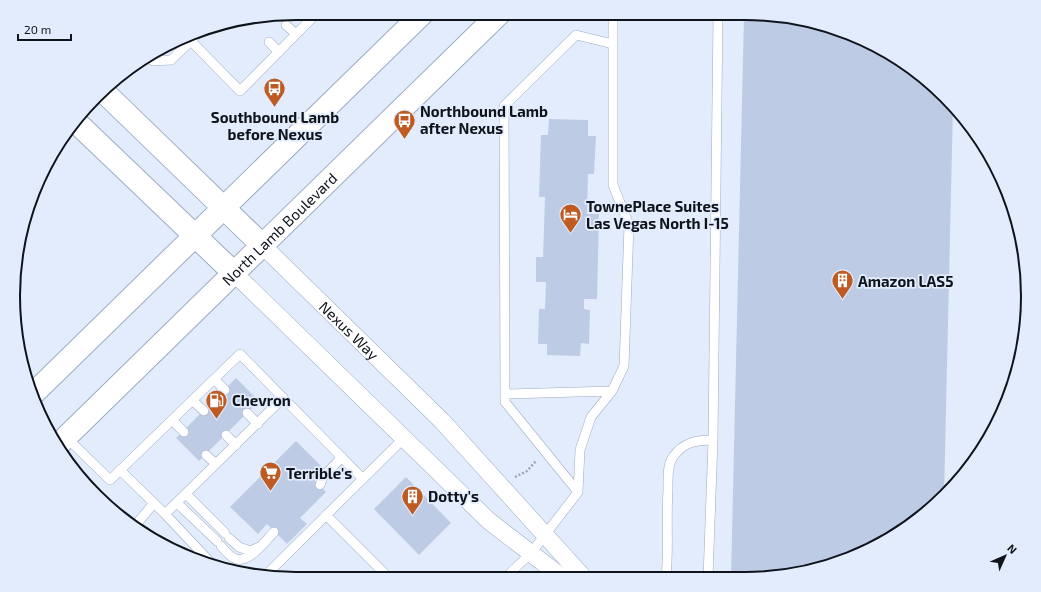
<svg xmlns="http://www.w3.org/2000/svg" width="1041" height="592" font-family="'Exo 2',sans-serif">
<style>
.building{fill:#bdcce4}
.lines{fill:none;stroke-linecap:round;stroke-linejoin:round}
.service-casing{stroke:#9dabc3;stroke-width:10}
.minor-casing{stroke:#9dabc3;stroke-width:18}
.tertiary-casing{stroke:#9dabc3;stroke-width:24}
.secondary-casing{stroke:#9dabc3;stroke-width:24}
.path{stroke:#9ca3b1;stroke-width:2.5;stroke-dasharray:2 2;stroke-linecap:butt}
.service{stroke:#fff;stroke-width:9}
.minor{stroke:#fff;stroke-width:17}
.tertiary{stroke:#fff;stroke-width:22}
.secondary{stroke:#fff;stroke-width:22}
.labels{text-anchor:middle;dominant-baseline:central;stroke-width:3.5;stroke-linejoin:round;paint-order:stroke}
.poi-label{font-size:15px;font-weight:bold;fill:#0e131c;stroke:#e3ecfc;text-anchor:start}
.street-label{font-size:15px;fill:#0e131c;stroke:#e3ecfc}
.rim{fill:none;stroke:#0e131c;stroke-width:2}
</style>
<rect width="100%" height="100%" fill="#e3ecfc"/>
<!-- building -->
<path class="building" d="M 744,14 L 764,14 L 836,28 L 902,61 L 945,96 L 953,106 L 944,497 L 887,541 L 836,564 L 764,578 L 731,578 Z
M 549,119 L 588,120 L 588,136 L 596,136 L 594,174 L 588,174 L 587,214 L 599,214 L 597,299 L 584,299 L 584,309 L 590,310 L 589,344 L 581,343 L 580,356 L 547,355 L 547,344 L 538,344 L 539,309 L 545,309 L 546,282 L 536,282 L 536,257 L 543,257 L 545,197 L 539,197 L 541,135 L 548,135 Z
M 236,378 L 259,401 L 199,461 L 176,438 Z
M 296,441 L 323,468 L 313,479 L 326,492 L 300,518 L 307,524 L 287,544 L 267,524 L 258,534 L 230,507 Z
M 406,477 L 451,523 L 419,555 L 374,509 Z"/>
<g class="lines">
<defs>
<path id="service" d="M 613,13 L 613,44
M 286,25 L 296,34
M 201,30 L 191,41 L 240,91 L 317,13
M 269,42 L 279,52
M 149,58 L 153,61 L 171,60 L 191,41
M 214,379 L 225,390
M 192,400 L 204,411
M 247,413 L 258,424
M 172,420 L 184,432
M 226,435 L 236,445
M 66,437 L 110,480 L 240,354 L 363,479
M 206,455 L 216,464
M 120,470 L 165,514 L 214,566
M 320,485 L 323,477 L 342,457
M 578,492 L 580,450 L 591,417 L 612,391
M 186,494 L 225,533
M 177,503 L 217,541
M 165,514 L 283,398
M 326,515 L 389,578
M 134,527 L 154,503
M 229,538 L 239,547 L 250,551 L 259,547
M 221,546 C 225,551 230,557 236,559 C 250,563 266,540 274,532
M 265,576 L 404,438
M 505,578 L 531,553 L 578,492 L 505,402 L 505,394 L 504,106 L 576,35 L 613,44 L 613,185 L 629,225 L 624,366 L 612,391 L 505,394
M 666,578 C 669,549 666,519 668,489 C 668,480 667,465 673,457 C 683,442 697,440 713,440
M 708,578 L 713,440 L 718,14"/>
<g id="minor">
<path id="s1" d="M 262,245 L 442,421 L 584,578"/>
<path d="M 234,273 L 489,521 L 563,578"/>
</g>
<path id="tertiary" d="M 104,92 L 262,245
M 76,122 L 234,273"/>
<g id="secondary">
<path d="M 32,395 L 423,13"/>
<path id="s2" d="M 59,444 L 500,13"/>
</g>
</defs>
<!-- service casing -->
<use href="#service" class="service-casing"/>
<!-- minor casing -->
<use href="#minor" class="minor-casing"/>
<!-- tertiary casing -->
<use href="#tertiary" class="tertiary-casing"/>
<!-- secondary casing -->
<use href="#secondary" class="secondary-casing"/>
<!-- path -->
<path class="path" d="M 515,477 L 527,471 L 536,461"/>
<!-- service -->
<use href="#service" class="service"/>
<!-- minor -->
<use href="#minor" class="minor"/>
<!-- tertiary -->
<use href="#tertiary" class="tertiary"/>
<!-- secondary -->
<use href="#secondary" class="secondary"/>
</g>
<!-- icons -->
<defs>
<symbol id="bus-pin" viewBox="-11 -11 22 30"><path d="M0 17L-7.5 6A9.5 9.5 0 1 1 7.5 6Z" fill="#be5a22" stroke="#e3ecfc"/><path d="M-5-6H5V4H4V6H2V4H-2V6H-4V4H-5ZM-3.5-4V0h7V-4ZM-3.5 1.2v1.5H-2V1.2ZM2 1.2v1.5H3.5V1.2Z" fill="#fff"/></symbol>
<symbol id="hotel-pin" viewBox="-11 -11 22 30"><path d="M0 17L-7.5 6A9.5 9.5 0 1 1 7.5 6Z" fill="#be5a22" stroke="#e3ecfc"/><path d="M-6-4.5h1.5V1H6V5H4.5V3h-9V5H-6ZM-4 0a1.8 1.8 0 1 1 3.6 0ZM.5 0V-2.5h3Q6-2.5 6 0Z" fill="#fff"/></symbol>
<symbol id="building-pin" viewBox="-11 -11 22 30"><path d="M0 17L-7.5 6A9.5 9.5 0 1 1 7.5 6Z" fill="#be5a22" stroke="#e3ecfc"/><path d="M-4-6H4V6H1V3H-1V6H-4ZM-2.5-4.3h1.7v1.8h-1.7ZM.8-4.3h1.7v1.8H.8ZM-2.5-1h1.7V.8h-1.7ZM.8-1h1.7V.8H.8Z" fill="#fff"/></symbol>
<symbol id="fuel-pin" viewBox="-11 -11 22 30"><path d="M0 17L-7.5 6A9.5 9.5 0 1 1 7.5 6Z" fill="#be5a22" stroke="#e3ecfc"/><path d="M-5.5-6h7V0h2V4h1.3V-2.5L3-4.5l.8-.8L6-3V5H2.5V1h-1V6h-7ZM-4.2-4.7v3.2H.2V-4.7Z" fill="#fff"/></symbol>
<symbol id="supermarket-pin" viewBox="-11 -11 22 30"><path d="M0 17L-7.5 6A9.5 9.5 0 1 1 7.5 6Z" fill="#be5a22" stroke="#e3ecfc"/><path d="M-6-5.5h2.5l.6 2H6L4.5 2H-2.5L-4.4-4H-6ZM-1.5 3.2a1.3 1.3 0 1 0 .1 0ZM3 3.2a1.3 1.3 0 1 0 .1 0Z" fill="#fff"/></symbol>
</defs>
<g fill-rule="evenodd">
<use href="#bus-pin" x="262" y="76" width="25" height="34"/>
<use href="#bus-pin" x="392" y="108" width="25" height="34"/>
<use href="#hotel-pin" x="558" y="202" width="25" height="34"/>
<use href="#building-pin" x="830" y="268" width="25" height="34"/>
<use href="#fuel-pin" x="204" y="388" width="25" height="34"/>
<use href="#supermarket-pin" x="258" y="460" width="25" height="34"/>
<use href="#building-pin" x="400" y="484" width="25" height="34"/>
</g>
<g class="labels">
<!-- poi labels -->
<g class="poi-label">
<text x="420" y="111">Northbound Lamb<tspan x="420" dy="17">after Nexus</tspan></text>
<text x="275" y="117" text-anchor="middle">Southbound Lamb<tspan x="275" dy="17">before Nexus</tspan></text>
<text x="586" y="206">TownePlace Suites<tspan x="586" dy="17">Las Vegas North I-15</tspan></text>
<text x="858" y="281">Amazon LAS5</text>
<text x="232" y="400">Chevron</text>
<text x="286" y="473">Terrible's</text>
<text x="428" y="496">Dotty's</text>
</g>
<!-- street labels -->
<g class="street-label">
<text stroke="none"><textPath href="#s2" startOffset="308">North Lamb Boulevard</textPath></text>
<text stroke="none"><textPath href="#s1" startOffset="122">Nexus Way</textPath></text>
</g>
</g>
<!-- crop -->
<path d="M0 0H1041V592H0ZM296 20H745A276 276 0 0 1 1021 296V296A276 276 0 0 1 745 572H296A276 276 0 0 1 20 296V296A276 276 0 0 1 296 20Z" fill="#e3ecfc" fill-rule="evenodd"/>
<path class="rim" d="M296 20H745A276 276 0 0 1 1021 296V296A276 276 0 0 1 745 572H296A276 276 0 0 1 20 296V296A276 276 0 0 1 296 20Z"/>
<!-- north arrow -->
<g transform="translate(1005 556) rotate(45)" stroke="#e3ecfc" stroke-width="3" paint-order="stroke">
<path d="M0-3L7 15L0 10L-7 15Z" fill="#0e131c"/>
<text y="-6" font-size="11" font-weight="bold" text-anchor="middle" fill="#0e131c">N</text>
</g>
<!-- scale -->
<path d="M18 34v6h53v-6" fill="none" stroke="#0e131c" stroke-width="2"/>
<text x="24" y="34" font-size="12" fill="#0e131c" stroke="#e3ecfc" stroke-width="3" paint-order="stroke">20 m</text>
</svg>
